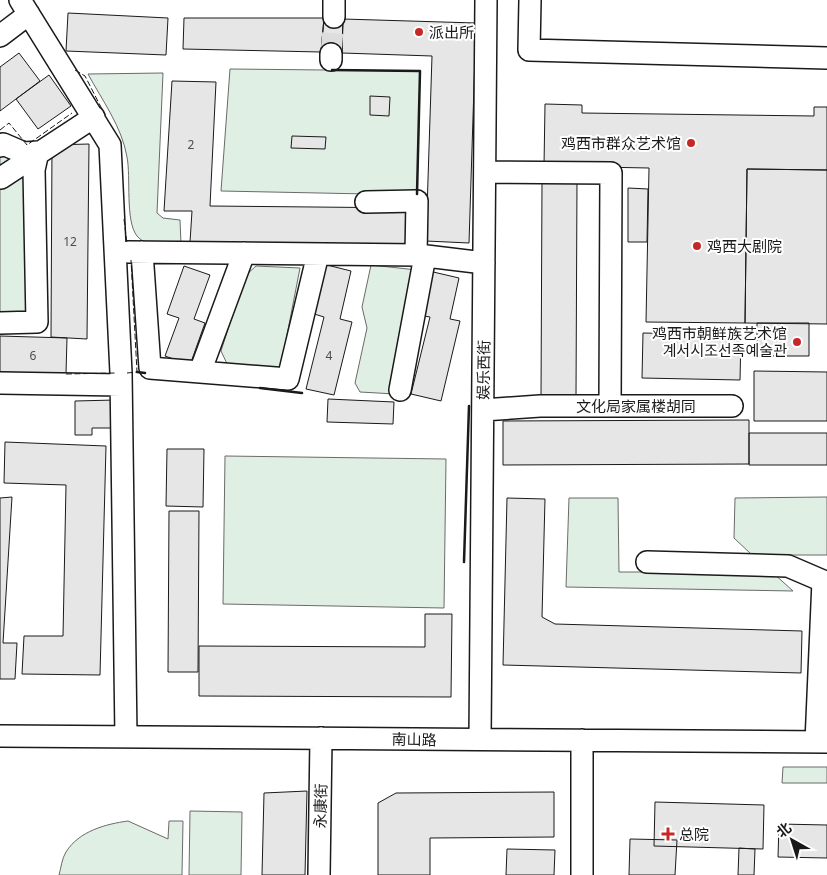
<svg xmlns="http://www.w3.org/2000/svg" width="827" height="875" font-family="'Noto Sans','Noto Sans SC','Noto Sans KR',sans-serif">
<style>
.green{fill:#e0efe3;stroke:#6a6a6a}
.building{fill:#e6e6e6;stroke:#1a1a1a}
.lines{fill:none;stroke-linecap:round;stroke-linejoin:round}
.minor-tunnel{stroke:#ddd;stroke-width:21;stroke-dasharray:21 11;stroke-linecap:butt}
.minor-casing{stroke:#1a1a1a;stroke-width:24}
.minor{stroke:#fff;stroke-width:21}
.fence{stroke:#1a1a1a;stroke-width:1;stroke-dasharray:6 2.5;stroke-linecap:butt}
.wall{stroke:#1a1a1a;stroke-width:2.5}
.poi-dot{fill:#c62828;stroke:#fff;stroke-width:2}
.labels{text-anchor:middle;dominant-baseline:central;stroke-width:4;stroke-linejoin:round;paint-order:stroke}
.number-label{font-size:12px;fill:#4d4d4d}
.poi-label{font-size:15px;fill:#1a1a1a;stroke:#fff;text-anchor:start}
.street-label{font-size:15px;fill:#1a1a1a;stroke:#fff}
</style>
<rect width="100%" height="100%" fill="#fff"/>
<!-- green -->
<path class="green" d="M 230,69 L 420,71 L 417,195 L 221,191 Z
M 163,73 L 157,213 L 163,218 L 180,220 L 181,244 C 167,244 147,248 137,236 C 125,221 131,177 127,157 C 122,127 102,100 88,74 Z
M 0,152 L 22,160 L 29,187 L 28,312 L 0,312 Z
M 371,265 L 417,270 L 395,394 L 360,392 L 355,383 L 367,328 L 362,307 Z
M 256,266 L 300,268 L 280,371 L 230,370 L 221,351 L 245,276 Z
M 225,456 L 446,459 L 444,608 L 223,604 Z
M 827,497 L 827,555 L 752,555 L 734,538 L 735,498 Z
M 569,498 L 618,498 L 619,572 L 772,572 L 793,591 L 566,587 Z
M 783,767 L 827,767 L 827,783 L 782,783 Z
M 190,811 L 242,812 L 241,875 L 189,875 Z
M 128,821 L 168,839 L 169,821 L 183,821 L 182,875 L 59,875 C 61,868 62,858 66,852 C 79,831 106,824 128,821 Z"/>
<!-- building -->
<path class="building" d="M 68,13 L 168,18 L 166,55 L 66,51 Z
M 184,18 L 324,18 L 321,52 L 183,49 Z
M 324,18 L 343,19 L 342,53 L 321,52 Z
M 343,19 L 476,23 L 469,243 L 426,241 L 432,56 L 342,53 Z
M 19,53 L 40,81 L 0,111 L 0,67 Z
M 49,75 L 71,106 L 38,129 L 16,99 Z
M 172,81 L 216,82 L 210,206 L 416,208 L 415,245 L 190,242 L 192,211 L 164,211 Z
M 370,96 L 390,97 L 389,116 L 370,115 Z
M 545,104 L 582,105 L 582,113 L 814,116 L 814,107 L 827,107 L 827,170 L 747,169 L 745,323 L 646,322 L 649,168 L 544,166 Z
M 292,136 L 326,137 L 325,149 L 291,148 Z
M 89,144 L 87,339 L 51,337 L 52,145 Z
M 747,169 L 827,170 L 827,324 L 745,323 Z
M 542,180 L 577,180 L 576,397 L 541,397 Z
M 628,188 L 648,189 L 647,242 L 628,242 Z
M 323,264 L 351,271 L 340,319 L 352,322 L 334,395 L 306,389 L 324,317 L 311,313 Z
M 184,266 L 210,275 L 194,319 L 205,323 L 190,365 L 165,356 L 179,318 L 167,314 Z
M 429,271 L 459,278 L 450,319 L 460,321 L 441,401 L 411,394 L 430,317 L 418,315 Z
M 757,323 L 809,323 L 809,356 L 757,356 Z
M 643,333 L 741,335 L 740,380 L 642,378 Z
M 0,336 L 67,338 L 66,374 L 0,372 Z
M 754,371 L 827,372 L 827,421 L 754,421 Z
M 328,399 L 394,402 L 393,424 L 327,422 Z
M 115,400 L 116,428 L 92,428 L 92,435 L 75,435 L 75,401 Z
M 749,420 L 749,464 L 503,465 L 503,421 Z
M 749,433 L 827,433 L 827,465 L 749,465 Z
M 5,442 L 106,446 L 100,675 L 22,674 L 24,636 L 63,636 L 66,485 L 4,483 Z
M 167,449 L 204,449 L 203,507 L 166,506 Z
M 12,497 L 3,643 L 17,643 L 15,679 L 0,679 L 0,498 Z
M 507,498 L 545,499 L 542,617 L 555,624 L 802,631 L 801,673 L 503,665 Z
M 169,511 L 199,511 L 198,672 L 168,672 Z
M 425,614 L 452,614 L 451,697 L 199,696 L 199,646 L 425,647 Z
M 307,791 L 305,875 L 262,875 L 264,793 Z
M 554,792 L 554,837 L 430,838 L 430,875 L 378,875 L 378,803 L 396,793 Z
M 655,802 L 764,805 L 763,849 L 654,846 Z
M 779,824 L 827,825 L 827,858 L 778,857 Z
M 630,839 L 677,840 L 675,875 L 629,875 Z
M 739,848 L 755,849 L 754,875 L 738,875 Z
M 507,849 L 555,850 L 554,875 L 506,875 Z"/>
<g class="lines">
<!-- minor-tunnel -->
<path class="minor-tunnel" d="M 331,54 L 334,17"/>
<defs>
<path id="minor" d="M 20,0 L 110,145 L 121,373 L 126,737
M 530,0 L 529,50 L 827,58
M 334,17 L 334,0
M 0,36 L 29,14
M 331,60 L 331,54
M 0,146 L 3,144 L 24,153 L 38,152
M 485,172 L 611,173 L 610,406
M 1,178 L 94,117
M 366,202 L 417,201 L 416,255
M 128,252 L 418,255 L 484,263
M 142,252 L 150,368 L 288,379 L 318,254
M 0,323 L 37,322 L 34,170 L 38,152
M 200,372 L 244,253
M 0,383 L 121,385
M 400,390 L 425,256
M 483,410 L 540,406 L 732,406
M 647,562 L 788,566 L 823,581 L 816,742
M 0,736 L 827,742
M 480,739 L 486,0
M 582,740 L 582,875
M 319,875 L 321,738"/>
</defs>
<!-- minor casing -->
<use href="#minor" class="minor-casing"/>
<!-- minor -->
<use href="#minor" class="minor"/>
<!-- fence -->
<path class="fence" d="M 75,70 L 85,76 L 105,115
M 0,130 L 9,123 L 27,145 L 72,113
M 124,219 L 127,244
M 127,373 L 137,372 L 131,260
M 66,374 L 115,373"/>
<!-- wall -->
<path class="wall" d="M 332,70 L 420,71 L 417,194
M 137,372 L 145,373
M 260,388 L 302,393
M 464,562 L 469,406"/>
</g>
<!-- markers -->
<g class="poi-dot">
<circle cx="419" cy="32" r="5"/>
<circle cx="691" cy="143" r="5"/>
<circle cx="697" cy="246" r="5"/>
<circle cx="797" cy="342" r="5"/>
<path d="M665.5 826.5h5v5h5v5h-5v5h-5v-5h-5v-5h5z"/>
</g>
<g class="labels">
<!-- number labels -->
<g class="number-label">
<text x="191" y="144">2</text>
<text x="70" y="241">12</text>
<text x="33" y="355">6</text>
<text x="329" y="355">4</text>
</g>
<!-- poi labels -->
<g class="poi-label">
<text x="429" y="32">派出所</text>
<text x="681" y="143" text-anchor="end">鸡西市群众艺术馆</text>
<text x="707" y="246">鸡西大剧院</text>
<text x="787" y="333" text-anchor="end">鸡西市朝鲜族艺术馆<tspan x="787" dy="17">계서시조선족예술관</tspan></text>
<text x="679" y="834">总院</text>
</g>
<!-- street labels -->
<g class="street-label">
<text transform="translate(483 370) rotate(-89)">娱乐西街</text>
<text x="636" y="406">文化局家属楼胡同</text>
<text transform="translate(414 739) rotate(1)">南山路</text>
<text transform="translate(320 806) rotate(-89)">永康街</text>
</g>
</g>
<!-- north arrow -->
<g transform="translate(792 840) rotate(321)" stroke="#ffffff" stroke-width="4" paint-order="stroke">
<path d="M0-4L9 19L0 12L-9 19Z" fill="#1a1a1a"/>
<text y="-8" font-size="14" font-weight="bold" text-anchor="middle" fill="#1a1a1a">北</text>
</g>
</svg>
